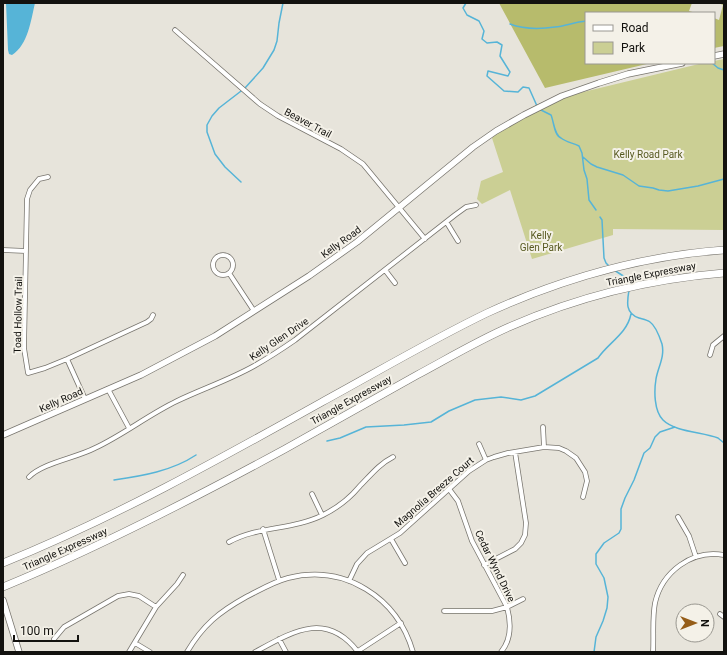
<svg xmlns="http://www.w3.org/2000/svg" width="727" height="655" font-family="Roboto,sans-serif">
<style>
.green{fill:#cbcf94}
.forest{fill:#b7bb6c}
.water{fill:#56b4d7}
.lines{fill:none;stroke-linecap:round;stroke-linejoin:round}
.stream{stroke:#56b4d7;stroke-width:1.5}
.street-casing{stroke:#78756e;stroke-width:5.5}
.secondary-casing{stroke:#78756e;stroke-width:7}
.highway-casing{stroke:#78756e;stroke-width:8}
.street{stroke:#fff;stroke-width:4}
.secondary{stroke:#fff;stroke-width:5.5}
.highway{stroke:#fff;stroke-width:7}
.labels{text-anchor:middle;dominant-baseline:central;stroke-width:4;stroke-linejoin:round;paint-order:stroke}
.street-label{font-size:10px;fill:#13120f;stroke:#f4f1e8}
.park-label{font-size:10px;fill:#585a21;stroke:#f4f1e8}
</style>
<rect width="100%" height="100%" fill="#e7e4db"/>
<!-- green -->
<path class="green" d="M 724,59 L 724,230 L 613,229 L 613,235 L 532,259 L 510,190 L 482,204 L 477,199 L 481,181 L 503,172 L 492,138 C 509,124 525,108 546,101 L 703,63 L 714,63 L 714,61 Z"/>
<!-- forest -->
<path class="forest" d="M 499,3 L 692,3 L 689,11 L 696,13 L 586,13 L 586,63 L 651,63 L 545,88 Z
M 718,3 L 724,3 L 724,46 L 714,48 L 714,18 L 719,20 L 723,5 Z"/>
<!-- water -->
<path class="water" d="M 6,3 L 35,3 C 31,20 28,45 12,55 L 9,54 L 8,50 Z"/>
<g class="lines">
<!-- stream -->
<path class="stream" d="M 466,3 L 463,8 L 467,15 L 479,21 L 484,31 L 482,39 L 487,43 L 497,42 L 502,45 L 500,56 L 510,72 L 508,76 L 488,71 L 487,76 L 504,91 L 518,92 L 523,87 L 529,88 L 537,106
M 510,24 C 523,29 541,29 555,27 C 565,26 575,22 586,21
M 712,63 L 718,68 L 724,70
M 541,110 L 551,115 C 554,122 554,135 561,138 C 566,142 573,143 579,146 L 582,153 L 584,170 L 587,179 L 589,200 L 596,210
M 583,157 L 591,164 L 597,167 L 623,175 L 639,186 L 653,188 L 659,190 L 668,191 L 698,186 L 724,179
M 241,182 L 225,167 L 215,154 L 207,132 L 207,125 L 212,116 L 219,108 L 245,88 L 263,68 L 274,50 L 277,41 L 279,23 L 283,3
M 600,217 L 602,220 L 604,258 L 606,263 L 609,266
M 614,270 L 628,279 L 629,284
M 629,290 C 627,302 625,313 639,318 C 642,319 647,320 650,322 C 656,326 660,338 662,344 C 665,357 658,367 656,379 C 654,391 654,411 663,420 C 675,432 703,432 718,438 L 724,443
M 327,441 L 340,438 L 366,427 L 404,425 L 431,422 L 449,411 L 475,400 L 501,397 L 521,400 L 535,396 L 598,358 C 608,343 627,334 631,314
M 114,480 C 142,476 172,471 196,455
M 594,652 L 596,637 L 603,621 L 607,608 L 608,597 L 604,578 L 596,564 L 596,554 L 604,543 L 619,533 L 621,529 L 621,509 L 625,498 L 634,480 L 644,453 L 650,448 L 655,437 L 660,432 L 675,427"/>
<defs>
<path id="street" d="M 175,30 L 260,104 L 278,116 L 341,149 L 363,164 L 425,239
M 48,177 L 39,179 L 30,190 L 27,199 L 24,348 L 28,373 L 45,368 L 67,359 L 147,322 L 151,319 L 153,315
M 447,223 L 458,241
M 3,250 L 26,251
M213 265a10 10 0 1 1 20 0a10 10 0 1 1-20 0Z
M 385,270 L 395,283
M 229,273 L 254,311
M 710,355 L 713,345 L 724,336
M 67,359 L 85,399
M 108,389 L 129,428
M 543,427 L 544,447
M 479,444 L 486,460
M 29,477 C 42,463 76,458 95,448 C 123,435 148,415 177,401 C 202,389 229,380 254,366 C 268,358 282,349 295,340 L 455,215 L 466,207 L 476,205
M 449,489 L 458,501 L 472,541 L 507,607 C 511,622 512,639 501,652
M 312,494 L 322,515
M 678,517 L 689,536 L 696,557
M 263,529 L 279,580
M 391,539 L 405,563
M 229,542 C 258,526 293,530 323,515 C 337,508 349,499 359,487 C 370,476 379,464 393,457
M 484,565 L 515,549 L 521,543 L 525,535 L 526,523 L 515,452
M 349,581 L 357,564 L 367,553 L 400,533 L 469,471 L 486,460 L 494,457 L 508,453 L 544,447 L 559,448 L 566,451 L 576,458 L 585,472 L 587,481 L 583,497
M 444,611 L 492,611 L 507,607 L 523,599
M 720,614 L 724,617
M 54,639 L 64,627 L 118,596 L 129,594 L 139,596 L 156,607
M 279,639 L 286,652
M 135,643 L 150,652
M 358,651 L 401,623
M 129,652 L 156,607 L 177,584 L 183,575
M 187,652 C 203,625 219,612 246,597 C 260,590 273,582 288,578 C 345,564 397,597 413,652
M 255,652 C 292,632 326,610 358,652
M 653,652 C 654,636 652,619 655,603 C 662,572 692,549 724,555"/>
<path id="secondary" d="M 714,56 L 724,54
M 3,435 L 141,375 L 215,336 L 309,276 L 357,242 L 473,147 L 496,131 L 524,115 L 562,96 L 599,83 L 628,74 L 682,63
M 3,600 L 19,652"/>
<path id="highway" d="M 3,563 C 114,518 218,460 322,402 C 377,372 431,340 487,313 C 561,279 642,256 724,250
M 3,587 C 100,547 193,499 285,449 C 329,424 373,400 417,375 C 447,359 477,341 509,327 C 577,297 650,279 724,273"/>
</defs>
<!-- street casing -->
<use href="#street" class="street-casing"/>
<!-- secondary casing -->
<use href="#secondary" class="secondary-casing"/>
<!-- highway casing -->
<use href="#highway" class="highway-casing"/>
<!-- street -->
<use href="#street" class="street"/>
<!-- secondary -->
<use href="#secondary" class="secondary"/>
<!-- highway -->
<use href="#highway" class="highway"/>
</g>
<g class="labels">
<!-- street labels -->
<g class="street-label">
<text transform="translate(308 123) rotate(28)">Beaver Trail</text>
<text transform="translate(341 242) rotate(-36)">Kelly Road</text>
<text transform="translate(651 274) rotate(-11)">Triangle Expressway</text>
<text transform="translate(18 315) rotate(-89)">Toad Hollow Trail</text>
<text transform="translate(279 339) rotate(-34)">Kelly Glen Drive</text>
<text transform="translate(61 400) rotate(-24)">Kelly Road</text>
<text transform="translate(351 400) rotate(-29)">Triangle Expressway</text>
<text transform="translate(434 492) rotate(-41)">Magnolia Breeze Court</text>
<text transform="translate(65 549) rotate(-24)">Triangle Expressway</text>
<text transform="translate(495 566) rotate(64)">Cedar Wynd Drive</text>
</g>
<!-- park labels -->
<g class="park-label">
<text x="648" y="154">Kelly Road Park</text>
<text x="541" y="235">Kelly<tspan x="541" dy="12">Glen Park</tspan></text>
</g>
</g>
<!-- border -->
<rect width="727" height="655" fill="none" stroke="#13120f" stroke-width="8"/>
<!-- legend -->
<rect x="585" y="12" width="130" height="52" fill="#f4f1e8" stroke="#9a9891"/>
<rect x="593" y="25" width="20" height="6" fill="#ffffff" stroke="#9a9891"/>
<text x="621" y="32" font-size="12" fill="#13120f">Road</text>
<rect x="593" y="42" width="20" height="12" fill="#cbcf94" stroke="#9a9891"/>
<text x="621" y="52" font-size="12" fill="#13120f">Park</text>
<!-- north arrow -->
<g transform="translate(695 623) rotate(90)"><circle r="19" fill="#f4f1e8" stroke="#9a9891"/>
<path d="M0-3L7 15L0 10L-7 15Z" fill="#955d18"/>
<text y="-6" font-size="11" font-weight="bold" text-anchor="middle" fill="#13120f">N</text>
</g>
<!-- scale -->
<path d="M14 635v6h64v-6" fill="none" stroke="#13120f" stroke-width="2"/>
<text x="20" y="635" font-size="12" fill="#13120f" stroke="#f4f1e8" stroke-width="3" paint-order="stroke">100 m</text>
</svg>
